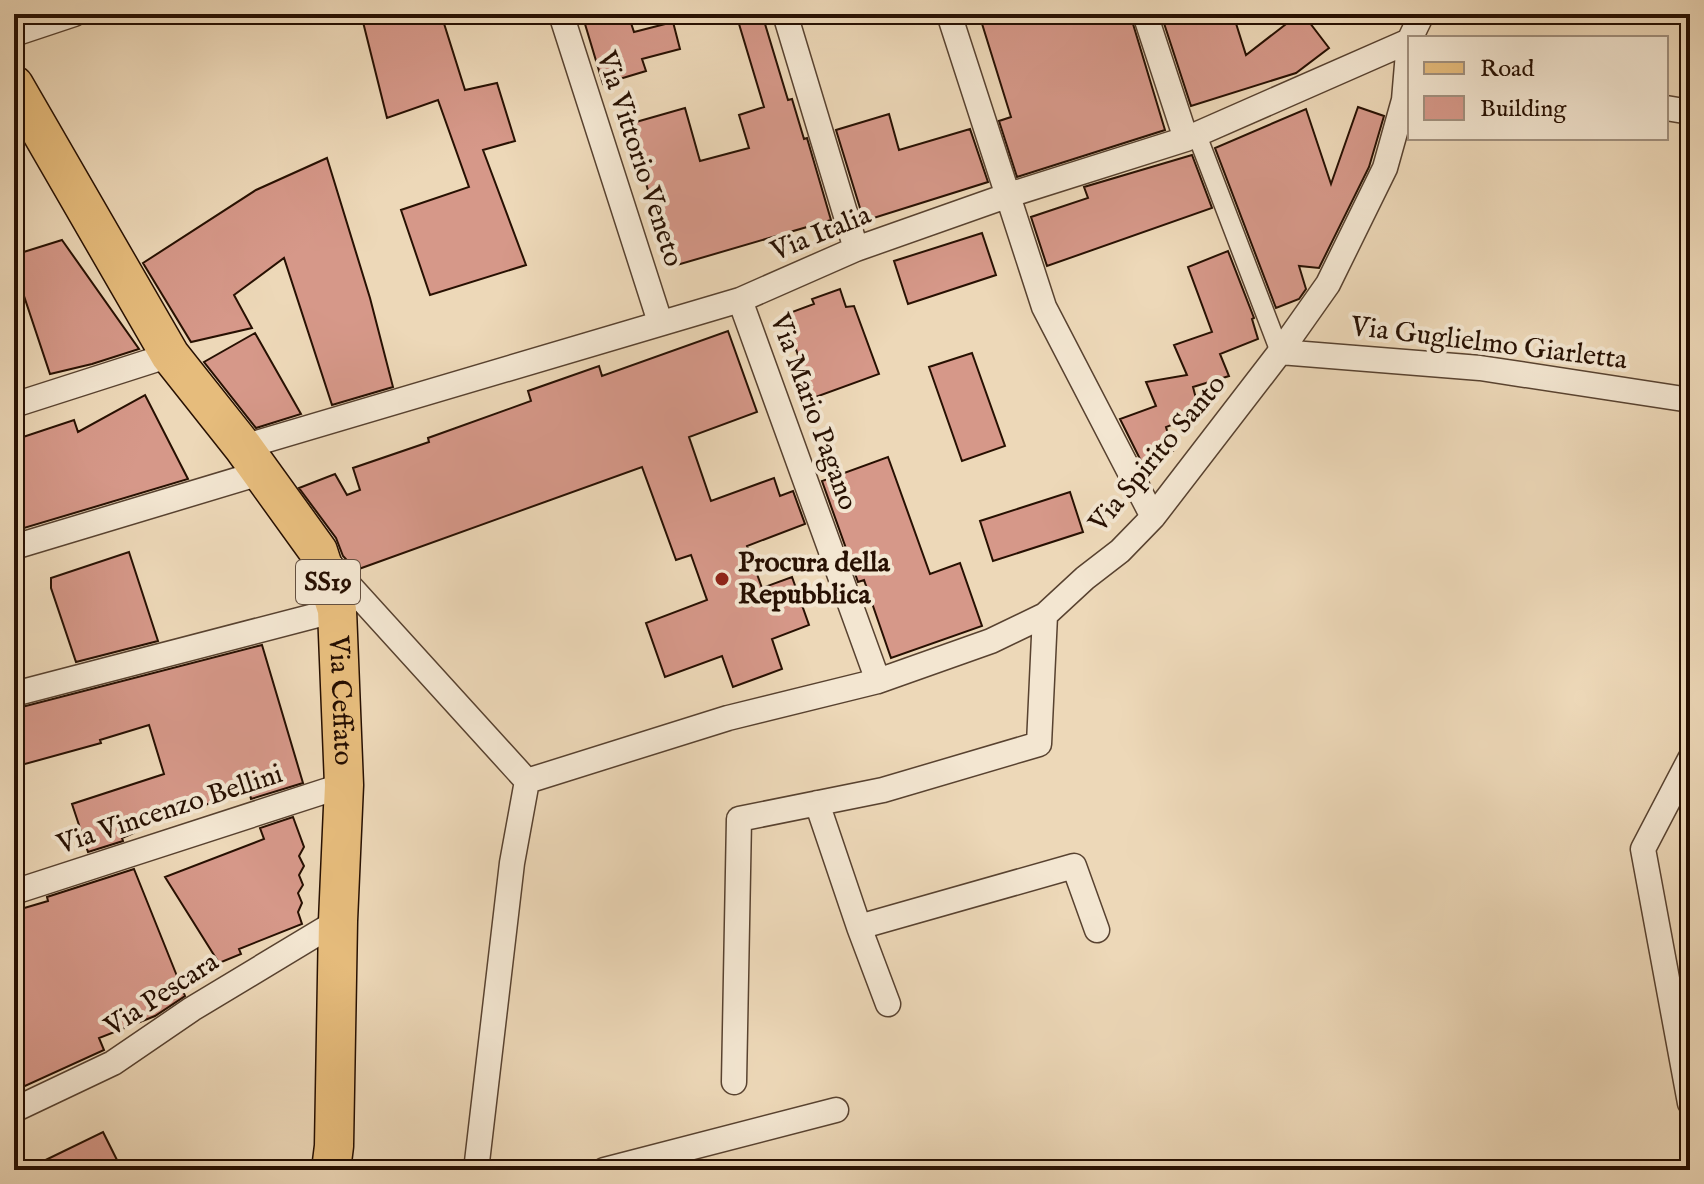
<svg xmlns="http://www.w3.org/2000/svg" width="1704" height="1184" font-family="'IM FELL English',serif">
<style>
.building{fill:#d69889;stroke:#271002;stroke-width:2}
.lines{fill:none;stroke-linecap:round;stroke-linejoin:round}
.pedestrian-casing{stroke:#584230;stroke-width:21}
.minor-casing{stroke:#584230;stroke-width:27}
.primary-casing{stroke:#271002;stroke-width:41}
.pedestrian{stroke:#f3e6d1;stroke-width:18}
.minor{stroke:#f3e6d1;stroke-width:24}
.primary{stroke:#e6bc7c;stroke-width:38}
.poi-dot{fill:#8f2418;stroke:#f3e6d1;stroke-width:3}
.labels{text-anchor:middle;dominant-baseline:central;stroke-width:8;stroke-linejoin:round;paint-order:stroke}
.shield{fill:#f3e6d1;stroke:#645040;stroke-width:2}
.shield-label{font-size:26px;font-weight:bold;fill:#271002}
.street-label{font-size:28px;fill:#271002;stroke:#f3e6d1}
.poi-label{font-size:28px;font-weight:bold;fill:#271002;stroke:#f3e6d1;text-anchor:start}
</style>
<rect width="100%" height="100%" fill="#edd8b8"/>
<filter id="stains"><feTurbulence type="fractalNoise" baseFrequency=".0025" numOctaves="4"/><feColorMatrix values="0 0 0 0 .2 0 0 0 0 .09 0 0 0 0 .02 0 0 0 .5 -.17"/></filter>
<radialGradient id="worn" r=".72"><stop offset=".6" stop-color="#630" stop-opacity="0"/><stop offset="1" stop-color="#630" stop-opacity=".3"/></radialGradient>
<!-- building -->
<path class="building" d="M 361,14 L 441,14 L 465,90 L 497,83 L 515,141 L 483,150 L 526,265 L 430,295 L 401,210 L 469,187 L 438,100 L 387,118 Z
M 582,14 L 628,14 L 634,32 L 673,22 L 680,49 L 642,59 L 646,71 L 603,84 Z
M 736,14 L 762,14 L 788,100 L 792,99 L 804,139 L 807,138 L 831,220 L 670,267 L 629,124 L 685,108 L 700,161 L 749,148 L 739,115 L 764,107 Z
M 979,14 L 1130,14 L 1165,130 L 1017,177 L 999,121 L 1011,117 Z
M 1161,14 L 1233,14 L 1246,55 L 1299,14 L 1303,14 L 1329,48 L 1296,73 L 1191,106 Z
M 1358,107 L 1384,116 L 1369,167 L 1319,268 L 1299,266 L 1306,289 L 1299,299 L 1276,308 L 1215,148 L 1306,109 L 1331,184 Z
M 889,114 L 899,150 L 970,129 L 988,182 L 864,221 L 836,130 Z
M 1192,155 L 1212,208 L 1047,266 L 1031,217 L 1088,198 L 1084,187 Z
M 327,158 L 370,298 L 393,387 L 332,405 L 284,258 L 234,295 L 252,328 L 191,342 L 143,263 L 256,190 Z
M 982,233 L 996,275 L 908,304 L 894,261 Z
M 62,240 L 139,349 L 92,364 L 50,374 L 14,266 L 14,255 Z
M 1228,251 L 1254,318 L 1252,319 L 1258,339 L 1220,354 L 1229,376 L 1193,387 L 1200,414 L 1166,427 L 1173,451 L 1142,463 L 1120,419 L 1156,406 L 1146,382 L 1187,375 L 1174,345 L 1212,332 L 1188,267 Z
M 840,289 L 846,307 L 854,306 L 879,374 L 813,398 L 784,315 L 814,304 L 812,299 Z
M 728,331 L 757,412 L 689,437 L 711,501 L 774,478 L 780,496 L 793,491 L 805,524 L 747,546 L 762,588 L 792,577 L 809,625 L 772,639 L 782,669 L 733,687 L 722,656 L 665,677 L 646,623 L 707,600 L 691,555 L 676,560 L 642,467 L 356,570 L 343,556 L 336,538 L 299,488 L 335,474 L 347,495 L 360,490 L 353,468 L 429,442 L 428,438 L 531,401 L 528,391 L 599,366 L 602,376 Z
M 255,333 L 301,414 L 256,428 L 204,362 Z
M 972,353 L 1005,446 L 962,461 L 929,367 Z
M 145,395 L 188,479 L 14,531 L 14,440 L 74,420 L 78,432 Z
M 888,457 L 930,574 L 960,563 L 982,626 L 891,658 L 864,580 L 858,582 L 822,481 Z
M 1070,492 L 1083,532 L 993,561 L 980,521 Z
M 129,552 L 158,641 L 76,662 L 51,588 L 51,578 Z
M 262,645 L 303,783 L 251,799 L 249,791 L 154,821 L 133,828 L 134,833 L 122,838 L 123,841 L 88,852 L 72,804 L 164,774 L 149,725 L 100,740 L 101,743 L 14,767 L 14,709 Z
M 293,817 L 304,847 L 299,856 L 304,866 L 299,875 L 303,885 L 298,893 L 302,903 L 298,912 L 302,924 L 239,949 L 241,954 L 219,963 L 165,877 L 264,839 L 260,828 Z
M 134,869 L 185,996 L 155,1016 L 99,1038 L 104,1050 L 14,1091 L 14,911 L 48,901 L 47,897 Z
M 103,1132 L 122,1170 L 25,1170 Z"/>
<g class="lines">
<defs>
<path id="pedestrian" d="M 1197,135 L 1280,352"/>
<path id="minor" d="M 561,14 L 660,322
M 785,14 L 856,249
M 949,14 L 1044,307 L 1153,517
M 1145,14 L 1186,139
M 14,34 L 74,14
M 1666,108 L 1690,112
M 740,300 L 878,681
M 1280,352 L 1480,368 L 1690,400
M 14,405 L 170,355
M 243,447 L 740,300 L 856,249 L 1009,195 L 1186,139 L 1409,41
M 14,547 L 260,473
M 328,562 L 527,781 L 512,863 L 477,1162 L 473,1170
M 14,694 L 337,610
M 1690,759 L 1643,849 L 1690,1103
M 527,781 L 728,718 L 878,681 L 991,641 L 1045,615 L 1085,578 L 1120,551 L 1153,517 L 1280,352 L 1328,284 L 1385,168 L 1404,100 L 1409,41 L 1422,14
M 817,803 L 859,927 L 888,1004
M 14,892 L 344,785
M 859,927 L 1074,866 L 1097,930
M 734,1082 L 739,819 L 883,790 L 1039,744 L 1045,615
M 14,1110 L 113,1063 L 192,1009 L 338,921
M 604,1170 L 836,1110"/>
<g id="primary">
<path id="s1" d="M 14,85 L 170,355 L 243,447 L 318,551 L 337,610 L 344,785 L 338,921 L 334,1146 L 331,1170"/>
</g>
</defs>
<!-- pedestrian casing -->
<use href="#pedestrian" class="pedestrian-casing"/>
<!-- minor casing -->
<use href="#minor" class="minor-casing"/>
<!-- primary casing -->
<use href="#primary" class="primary-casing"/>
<!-- pedestrian -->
<use href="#pedestrian" class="pedestrian"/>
<!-- minor -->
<use href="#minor" class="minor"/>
<!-- primary -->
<use href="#primary" class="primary"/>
</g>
<!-- markers -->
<circle class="poi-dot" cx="722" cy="579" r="8"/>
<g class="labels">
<!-- shield labels -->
<rect class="shield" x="296" y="560" width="64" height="44" rx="6"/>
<g class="shield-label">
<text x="328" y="582">SS19</text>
</g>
<!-- street labels -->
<g class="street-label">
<text transform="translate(639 159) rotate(72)">Via Vittorio Veneto</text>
<text transform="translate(821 234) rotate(-22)">Via Italia</text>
<text transform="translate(1489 344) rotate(7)">Via Guglielmo Giarletta</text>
<text transform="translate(813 412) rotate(70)">Via Mario Pagano</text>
<text transform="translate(1158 454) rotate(-50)">Via Spirito Santo</text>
<text stroke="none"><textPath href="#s1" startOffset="710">Via Ceffato</textPath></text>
<text transform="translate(170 810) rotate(-18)">Via Vincenzo Bellini</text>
<text transform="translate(162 995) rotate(-33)">Via Pescara</text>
</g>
<!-- poi labels -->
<g class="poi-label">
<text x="738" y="563">Procura della<tspan x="738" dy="32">Repubblica</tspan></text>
</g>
</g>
<!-- margin -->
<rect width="1704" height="1184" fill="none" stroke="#edd8b8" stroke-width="48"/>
<rect x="16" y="16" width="1672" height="1152" fill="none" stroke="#271002" stroke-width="4"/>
<rect x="24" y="24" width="1656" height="1136" fill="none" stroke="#271002" stroke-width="2"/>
<!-- legend -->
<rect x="1408" y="36" width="260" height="104" fill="#f3e6d1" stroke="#a1907e" stroke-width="2"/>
<rect x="1424" y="62" width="40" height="12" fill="#e6bc7c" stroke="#a1907e" stroke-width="2"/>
<text x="1480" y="76" font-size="24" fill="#271002">Road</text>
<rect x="1424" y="96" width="40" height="24" fill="#d69889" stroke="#a1907e" stroke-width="2"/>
<text x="1480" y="116" font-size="24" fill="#271002">Building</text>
<rect width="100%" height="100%" filter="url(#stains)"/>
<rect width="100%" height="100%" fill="url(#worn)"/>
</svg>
